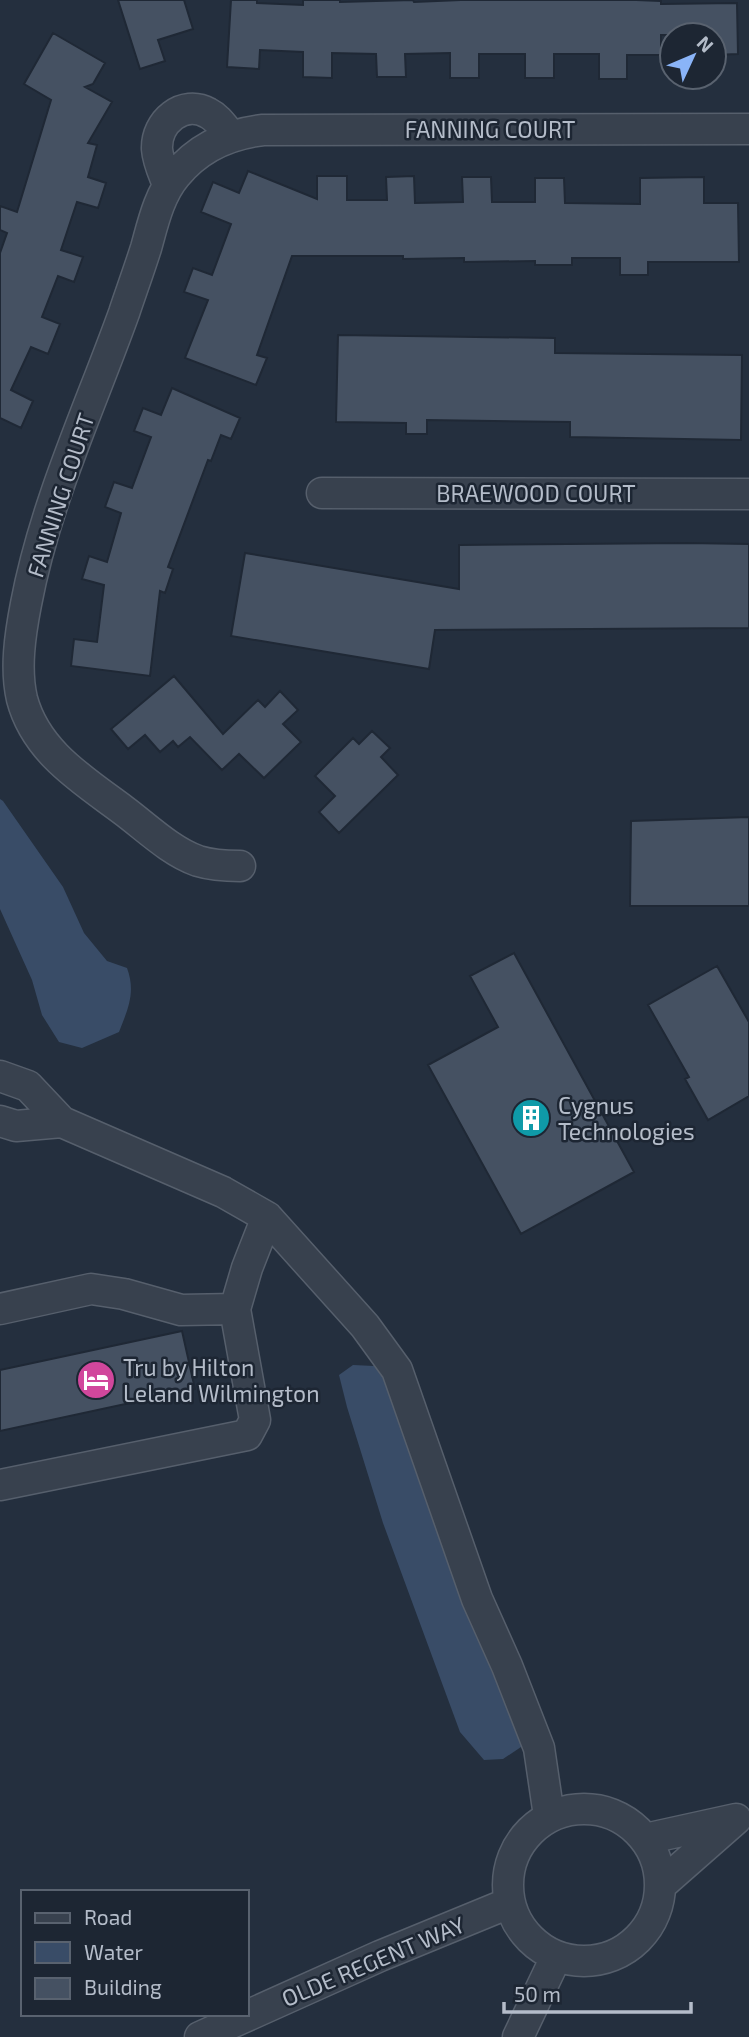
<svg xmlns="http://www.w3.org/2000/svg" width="749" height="2037" font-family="'Exo 2',sans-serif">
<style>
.water{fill:#394c67}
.building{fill:#455162;stroke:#1f2835;stroke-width:2}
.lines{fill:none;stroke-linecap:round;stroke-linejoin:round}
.minor-casing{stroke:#565f6c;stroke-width:33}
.minor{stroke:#38414e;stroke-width:30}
.labels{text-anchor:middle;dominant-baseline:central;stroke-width:5;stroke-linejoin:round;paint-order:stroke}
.street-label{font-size:23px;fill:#b4bcc9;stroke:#1d2633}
.poi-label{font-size:23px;fill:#b4bcc9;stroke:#1d2633;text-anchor:start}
</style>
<rect width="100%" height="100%" fill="#242f3e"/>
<!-- water -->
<path class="water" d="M 0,799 L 3,801 L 63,887 L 84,933 L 107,961 L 127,968 C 136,992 128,1009 119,1032 L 82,1048 L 59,1042 L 42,1015 L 32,980 L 0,909 Z
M 353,1365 L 374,1366 L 392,1380 L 491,1670 L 524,1728 L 524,1745 L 503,1759 L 484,1760 L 460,1732 L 383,1523 L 347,1407 L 339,1375 Z"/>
<!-- building -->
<path class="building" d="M 118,0 L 184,0 L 193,29 L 158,40 L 165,61 L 140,69 Z
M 231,0 L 257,0 L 257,3 L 303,5 L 303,0 L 340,0 L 340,2 L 413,0 L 414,2 L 461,0 L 636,0 L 661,1 L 661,4 L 737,3 L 738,54 L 714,55 L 714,35 L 661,35 L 661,55 L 627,55 L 627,79 L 599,79 L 599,54 L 554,54 L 554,78 L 525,78 L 525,54 L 479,54 L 479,78 L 450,78 L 450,53 L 405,54 L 406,77 L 377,77 L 376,54 L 332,53 L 332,78 L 303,77 L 303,52 L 260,50 L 259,69 L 227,67 Z
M 53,33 L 105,63 L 93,84 L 85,87 L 112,102 L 88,143 L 97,145 L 88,177 L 106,183 L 98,208 L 77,202 L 61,250 L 83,257 L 74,282 L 58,276 L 42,317 L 60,324 L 48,354 L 31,347 L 11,390 L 33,401 L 21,428 L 0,418 L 0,253 L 7,233 L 0,230 L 0,206 L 17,212 L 51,100 L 24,84 Z
M 248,171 L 317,199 L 317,176 L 347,176 L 347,200 L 387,200 L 386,177 L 414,176 L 415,203 L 463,202 L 462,177 L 491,177 L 492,202 L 535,202 L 535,178 L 564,178 L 565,203 L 640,204 L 640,178 L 704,177 L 704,203 L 738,203 L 739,262 L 648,262 L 648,275 L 620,275 L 620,258 L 572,258 L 572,265 L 535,265 L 535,261 L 464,262 L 464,258 L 403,259 L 403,256 L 292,256 L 257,355 L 267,358 L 256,385 L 185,358 L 208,300 L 184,292 L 193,268 L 212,275 L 231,224 L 201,212 L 213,182 L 239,193 Z
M 338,335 L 555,338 L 555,353 L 742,355 L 741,440 L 570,437 L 570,422 L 427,420 L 427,434 L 406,434 L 406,423 L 336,422 Z
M 172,388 L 240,418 L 231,439 L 221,435 L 211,461 L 208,460 L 168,567 L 173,569 L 165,593 L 160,591 L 150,676 L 71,666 L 74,639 L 97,642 L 104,585 L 82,579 L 89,556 L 107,562 L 121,513 L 105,507 L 114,482 L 132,488 L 151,437 L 134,431 L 143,408 L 161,415 Z
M 687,543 L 749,544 L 749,628 L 435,630 L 429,669 L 231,636 L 245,553 L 459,589 L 459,545 Z
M 174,676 L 223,734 L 258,700 L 265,707 L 280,691 L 298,710 L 283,724 L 301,742 L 264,778 L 239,754 L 222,770 L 190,737 L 178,747 L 173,741 L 160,752 L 145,735 L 128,749 L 111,729 Z
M 372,731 L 390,748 L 381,757 L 398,775 L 339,833 L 319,812 L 335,796 L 315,776 L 353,738 L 359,744 Z
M 749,817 L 749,906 L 630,906 L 631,821 Z
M 514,953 L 634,1172 L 521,1234 L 428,1065 L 498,1027 L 470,976 Z
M 717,966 L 749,1022 L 749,1096 L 708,1120 L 685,1079 L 689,1077 L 648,1005 Z
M 182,1331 L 195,1389 L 0,1431 L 0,1370 Z"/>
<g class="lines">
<defs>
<path id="minor" d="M 168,185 C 164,174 158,162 157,149 C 156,122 183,99 208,113 C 218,118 224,128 231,136
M 322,493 L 749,494
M 240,866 C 226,866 211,865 198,861 C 170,851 146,827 123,810 C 83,780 36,752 22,699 C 15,669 20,635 26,604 C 45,503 89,410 124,313 C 131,292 139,270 146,248 C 153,223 159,195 176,175 C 198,148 228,134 263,130 L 749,129
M 0,1076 L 28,1086 L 62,1122 L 223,1192 L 267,1217 L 365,1326 L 397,1370 L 477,1599 L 507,1666 L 539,1748 L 549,1816
M 0,1121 L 16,1126 L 62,1122
M 0,1309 L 91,1289 L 124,1294 L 181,1310 L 235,1309
M 0,1485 L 247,1435 L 255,1420 L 235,1309 L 247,1268 L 267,1217
M508 1885a76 76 0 1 1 152 0a76 76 0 1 1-152 0Z
M 645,1839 L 736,1819 L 662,1884
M 200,2037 L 380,1956 L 509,1903
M 518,2037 L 556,1957"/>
</defs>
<!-- minor casing -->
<use href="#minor" class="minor-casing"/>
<!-- minor -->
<use href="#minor" class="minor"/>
</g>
<!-- icons -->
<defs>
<symbol id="building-disc" viewBox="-11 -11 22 22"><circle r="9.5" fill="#0f9aa8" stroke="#1d2633"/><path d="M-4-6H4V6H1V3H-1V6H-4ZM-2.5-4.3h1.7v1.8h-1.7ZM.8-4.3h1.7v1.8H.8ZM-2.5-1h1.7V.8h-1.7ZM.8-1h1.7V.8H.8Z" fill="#fff"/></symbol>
<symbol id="hotel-disc" viewBox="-11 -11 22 22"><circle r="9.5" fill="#d1479c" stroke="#1d2633"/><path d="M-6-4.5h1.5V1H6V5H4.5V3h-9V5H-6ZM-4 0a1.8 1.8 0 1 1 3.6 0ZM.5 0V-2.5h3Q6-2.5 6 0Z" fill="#fff"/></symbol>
</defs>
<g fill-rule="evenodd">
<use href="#building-disc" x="509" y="1096" width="44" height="44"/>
<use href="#hotel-disc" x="74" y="1358" width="44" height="44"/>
</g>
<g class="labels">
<!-- street labels -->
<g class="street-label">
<text x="490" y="129">FANNING COURT</text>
<text x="536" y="493">BRAEWOOD COURT</text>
<text transform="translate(60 495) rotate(-72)">FANNING COURT</text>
<text transform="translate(373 1961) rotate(-23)">OLDE REGENT WAY</text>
</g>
<!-- poi labels -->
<g class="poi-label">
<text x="558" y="1105">Cygnus<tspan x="558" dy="26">Technologies</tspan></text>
<text x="123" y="1367">Tru by Hilton<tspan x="123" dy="26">Leland Wilmington</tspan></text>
</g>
</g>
<!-- legend -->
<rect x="21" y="1890" width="228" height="126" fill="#1d2633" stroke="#59626f" stroke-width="2"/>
<rect x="35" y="1913" width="35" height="10" fill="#38414e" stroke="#59626f" stroke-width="2"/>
<text x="84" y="1925" font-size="21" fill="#b4bcc9">Road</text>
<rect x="35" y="1942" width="35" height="21" fill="#394c67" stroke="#59626f" stroke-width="2"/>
<text x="84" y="1960" font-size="21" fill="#b4bcc9">Water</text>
<rect x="35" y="1978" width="35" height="21" fill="#455162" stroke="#59626f" stroke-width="2"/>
<text x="84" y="1995" font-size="21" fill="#b4bcc9">Building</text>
<!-- north arrow -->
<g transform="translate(693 56) rotate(46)"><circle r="33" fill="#1d2633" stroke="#59626f" stroke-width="2"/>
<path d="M0-5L12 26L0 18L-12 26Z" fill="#8ab4f8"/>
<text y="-10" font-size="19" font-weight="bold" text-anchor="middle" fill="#b4bcc9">N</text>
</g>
<!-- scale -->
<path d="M504 2002v10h187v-10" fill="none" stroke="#b4bcc9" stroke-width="3.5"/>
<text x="514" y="2002" font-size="21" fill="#b4bcc9" stroke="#1d2633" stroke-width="5" paint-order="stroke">50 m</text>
</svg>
